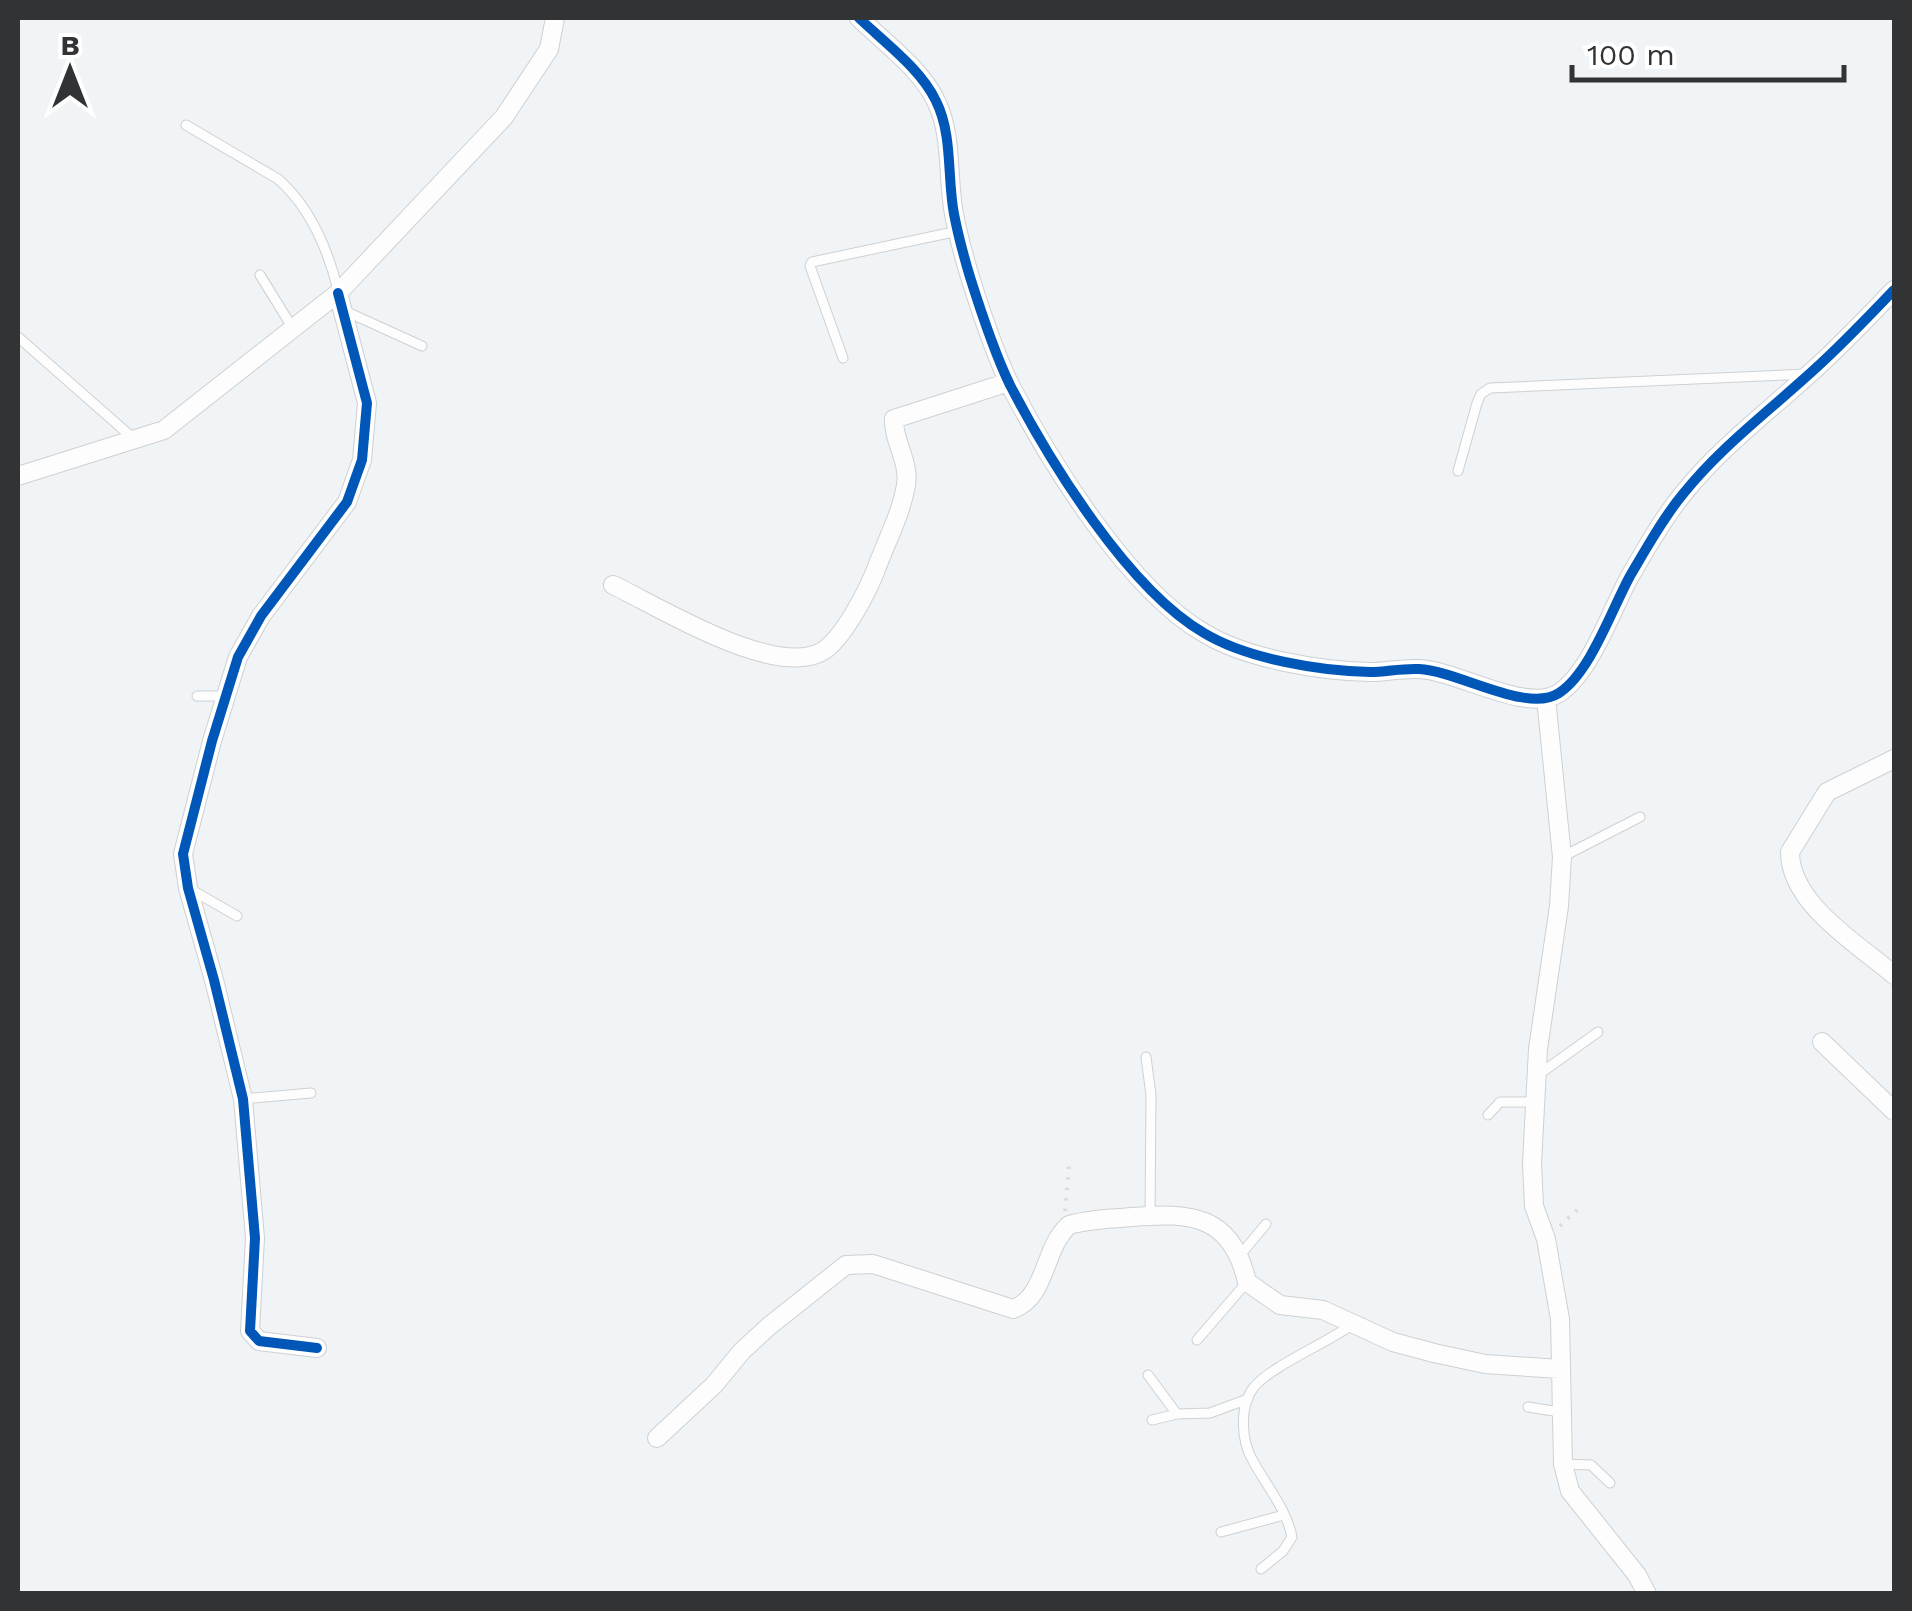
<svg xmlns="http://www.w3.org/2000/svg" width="1912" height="1611" viewBox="0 0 1912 1611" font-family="'Work Sans',sans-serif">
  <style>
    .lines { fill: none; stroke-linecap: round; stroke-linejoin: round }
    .lane-casing { stroke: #ced0d1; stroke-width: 11 }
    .street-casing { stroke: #ced0d1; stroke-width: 20 }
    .path { stroke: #dbdbdc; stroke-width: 4; stroke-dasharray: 2.5 8; stroke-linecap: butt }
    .lane { stroke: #fdfdfe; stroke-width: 9 }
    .street { stroke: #fdfdfe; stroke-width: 18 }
    .cycleway-casing { stroke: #fff; stroke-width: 16 }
    .cycleway { stroke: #0057b8; stroke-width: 10 }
  </style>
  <rect width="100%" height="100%" fill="#f1f4f6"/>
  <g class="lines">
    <!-- lane casing -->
    <g class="lane-casing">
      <path id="lane" d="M186,125L278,179C310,207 328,250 338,290
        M260,275L292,327
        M345,311L422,346
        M18,337L134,439
        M843,358L810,266L812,262L958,231
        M1458,471L1477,403L1481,394L1490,388L1807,374
        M197,696H225
        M1562,857L1640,817
        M190,889L237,916
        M1146,1057L1151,1095L1150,1216
        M1538,1075L1598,1032
        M243,1099L311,1093
        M1488,1115L1500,1102H1535
        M1241,1254L1266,1224
        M1197,1340L1247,1282
        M1148,1375L1177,1414
        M1528,1407L1560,1412
        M1152,1420L1177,1414L1210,1413L1248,1399
        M1563,1464L1591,1465L1610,1483
        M1221,1532L1284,1515
        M1261,1569L1283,1551L1292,1537C1287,1510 1266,1485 1253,1461C1241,1441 1239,1406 1254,1387C1273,1365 1327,1343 1353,1324"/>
    </g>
    <!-- street casing -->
    <g class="street-casing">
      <path id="street" d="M859,18C884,42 921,69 936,101C953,135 947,178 954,214C958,235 964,257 970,277C981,312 994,352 1010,385C1050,462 1128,589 1204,633C1247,659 1320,671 1370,672C1386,672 1402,668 1419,669C1459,671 1527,714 1559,693C1590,673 1611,611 1630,576C1646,549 1663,518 1683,494C1719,449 1765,414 1807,376C1838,349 1866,319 1894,290
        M18,476L164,430L338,293L504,117L549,49L555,18
        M613,585C658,606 780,683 826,649C845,634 866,594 875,572C885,544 901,515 906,485C910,462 893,441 894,419L1009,382
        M1546,698L1562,857L1559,906L1538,1049L1532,1164L1534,1206L1546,1239L1560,1319L1563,1464L1570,1491L1637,1575L1647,1594
        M1894,759L1827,792L1790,852C1790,904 1858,944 1894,975
        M1822,1042L1894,1111
        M317,1348L259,1341L250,1331L255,1238L243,1099L214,980L188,888L183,854L212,741L238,657L261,616L347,502L362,460L367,403L338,293
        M657,1438L714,1385L742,1351L768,1327L846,1265L873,1264L1013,1309C1047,1297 1043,1248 1069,1225C1089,1219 1111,1219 1132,1217C1191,1212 1232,1215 1247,1282L1280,1305L1323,1310L1393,1342L1434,1353L1485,1364L1559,1369"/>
    </g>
    <!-- path -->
    <path class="path" d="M1065,1211L1069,1165
      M1560,1226L1578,1209"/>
    <!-- lane -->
    <use href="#lane" class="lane"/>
    <!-- street -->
    <use href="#street" class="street"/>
    <!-- cycleway casing -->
    <g class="cycleway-casing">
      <path id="cycleway" d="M859,18C884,42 921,69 936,101C953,135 947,178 954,214C958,235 964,257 970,277C981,312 994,352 1010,385C1050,462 1128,589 1204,633C1247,659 1320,671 1370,672C1386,672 1402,668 1419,669C1459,671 1527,714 1559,693C1590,673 1611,611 1630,576C1646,549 1663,518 1683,494C1719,449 1765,414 1807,376C1838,349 1866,319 1894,290
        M317,1348L259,1341L250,1331L255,1238L243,1099L214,980L188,888L183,854L212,741L238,657L261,616L347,502L362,460L367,403L338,293"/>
    </g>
    <!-- cycleway -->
    <use href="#cycleway" class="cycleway"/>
  </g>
  <!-- border -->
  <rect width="1912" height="1611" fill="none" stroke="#313335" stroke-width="40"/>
  <!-- north arrow -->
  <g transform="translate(70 70)" stroke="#ffffff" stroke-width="8" paint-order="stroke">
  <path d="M0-8L18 38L0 25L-18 38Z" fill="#313335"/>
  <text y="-15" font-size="28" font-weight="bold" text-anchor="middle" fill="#313335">B</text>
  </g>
  <!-- scale -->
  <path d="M1572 65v15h272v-15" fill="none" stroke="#313335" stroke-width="5"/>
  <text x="1587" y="65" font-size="30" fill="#313335" stroke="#ffffff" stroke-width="8" paint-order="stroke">100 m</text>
</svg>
